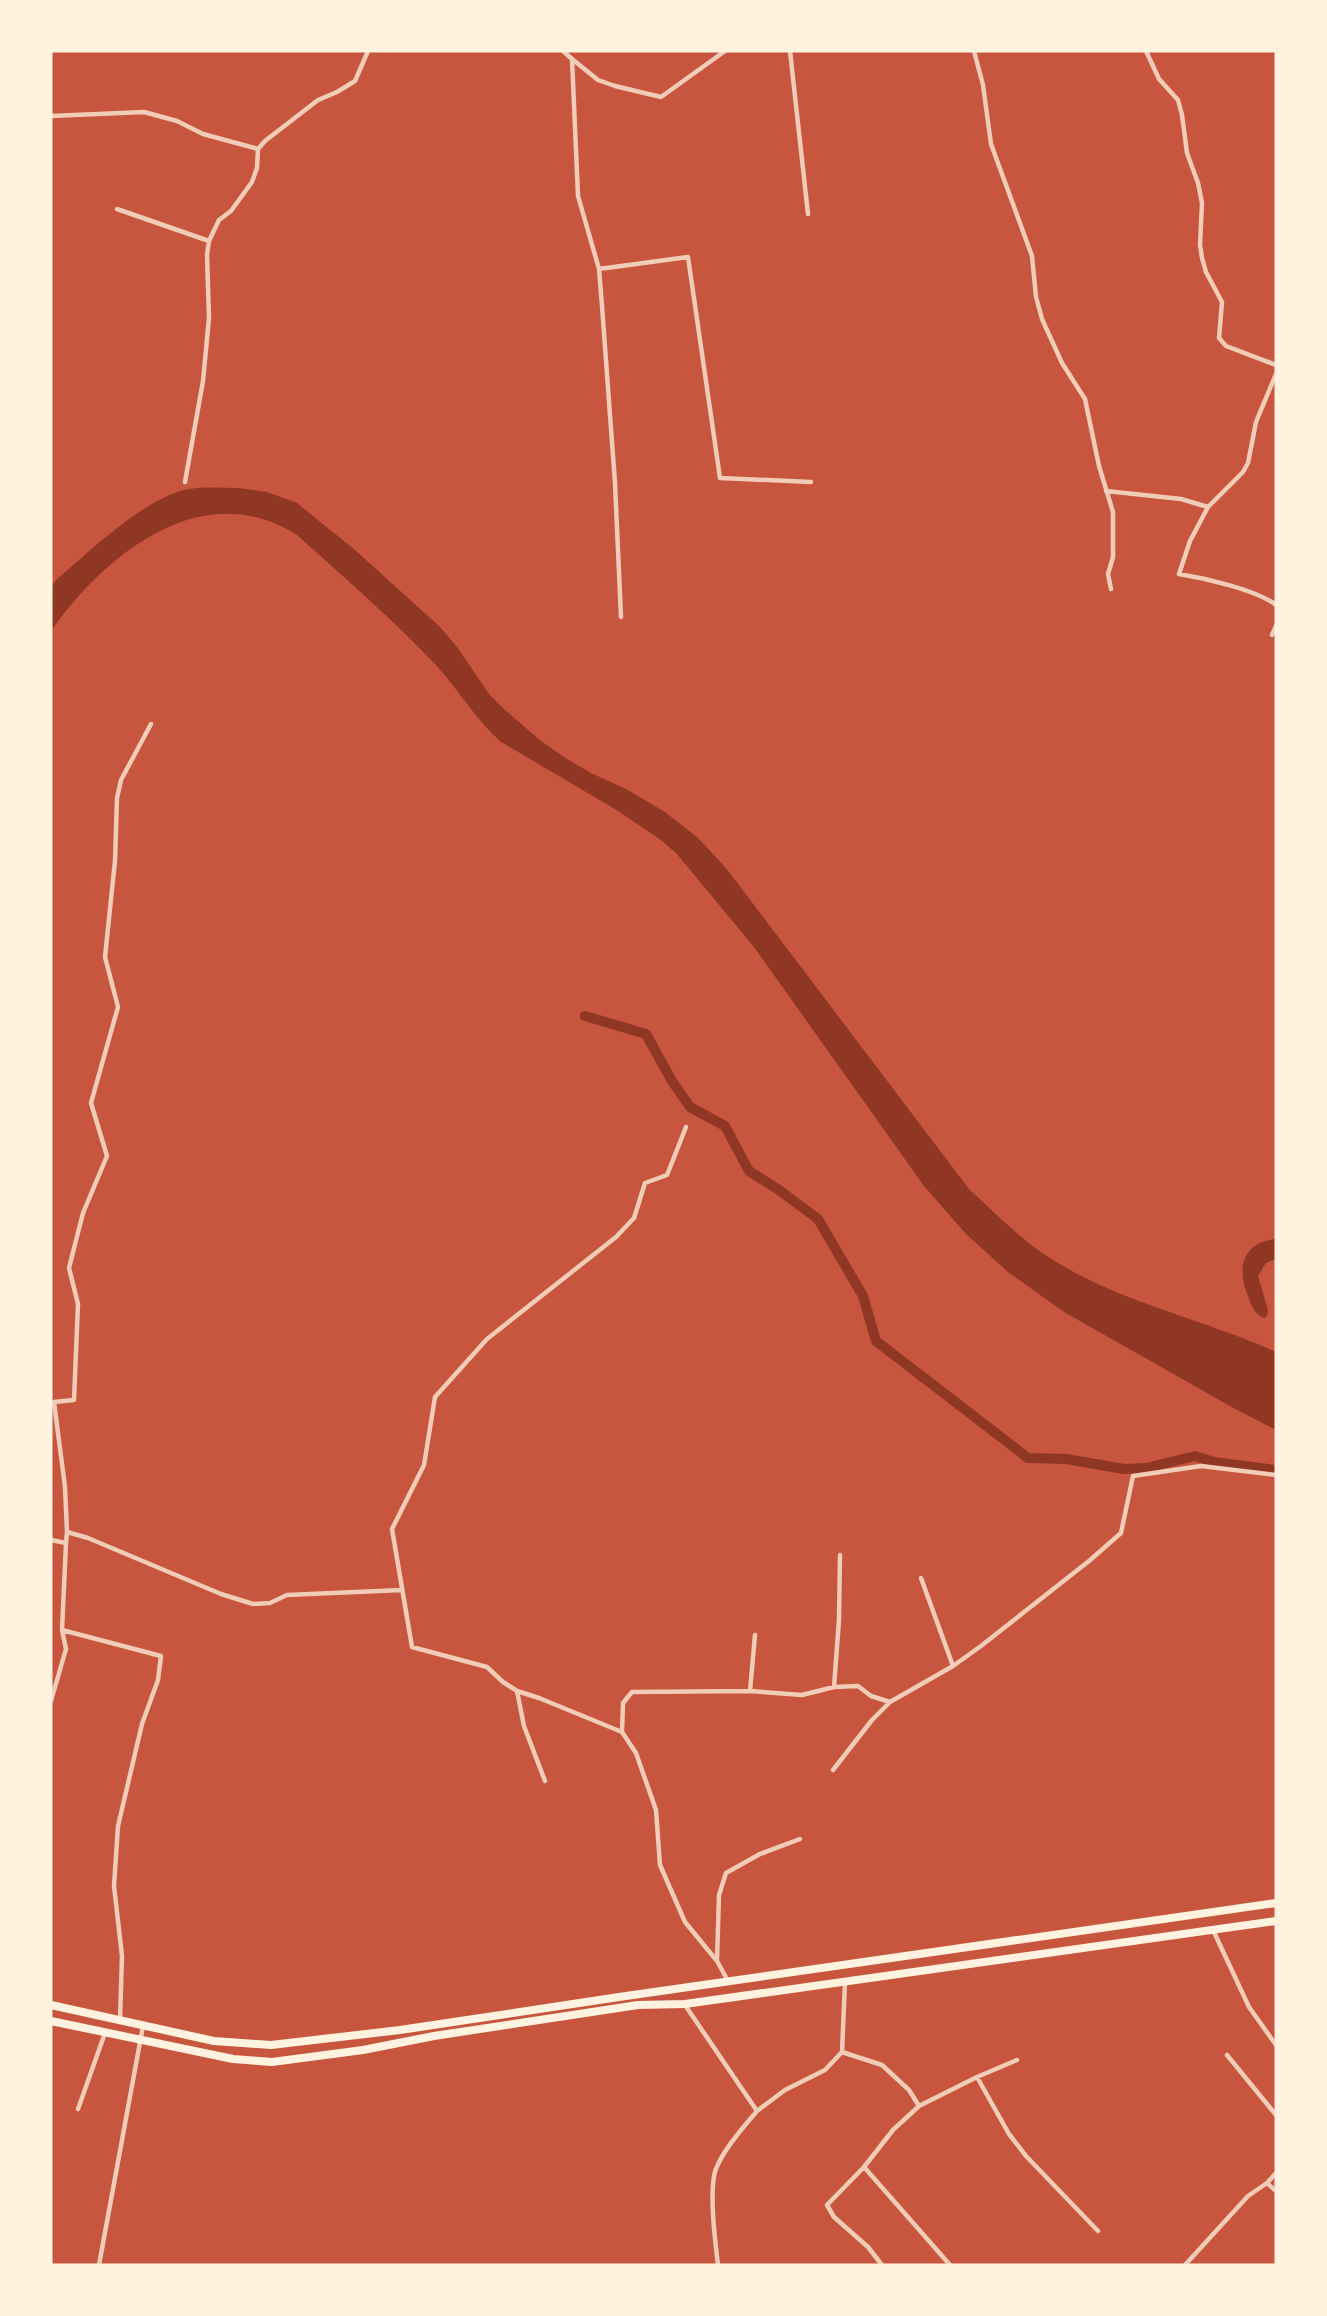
<svg xmlns="http://www.w3.org/2000/svg" width="1327" height="2316" viewBox="0 0 1327 2316" font-family="Manrope,sans-serif">
  <style>
    .water { fill: #8f3625 }
    .lines { fill: none; stroke-linecap: round; stroke-linejoin: round }
    .canal { stroke: #8f3625; stroke-width: 10 }
    .minor { stroke: #f1ccb7; stroke-width: 4.5 }
    .trunk { stroke: #fff3e0; stroke-width: 8 }
  </style>
  <rect width="100%" height="100%" fill="#c8553d"/>
  <!-- water -->
  <path class="water" d="M239,488L267,492L297,503L355,550L439,626L457,647L489,694L504,709L541,741L567,759L591,773L626,789L665,812L698,838L726,868L969,1189C995,1213 1020,1239 1050,1258C1120,1303 1201,1318 1276,1352V1430L1230,1406L1064,1312L1008,1272L966,1234L924,1186L754,947L677,854L661,840L615,809L501,742C475,719 458,689 435,664C391,618 344,577 297,535C202,475 106,554 51,631V587L55,581C90,551 140,502 184,490C201,486 222,488 239,488Z
    M1276,1239V1259L1266,1263L1258,1276L1268,1310L1267,1316L1264,1318C1254,1314 1251,1305 1248,1296C1236,1268 1243,1242 1276,1239Z"/>
  <g class="lines">
    <!-- canal -->
    <path class="canal" d="M585,1016L646,1034L672,1081L690,1107L725,1126L749,1171L779,1190L818,1219L863,1296L876,1341L1028,1458L1066,1459L1124,1469L1146,1468L1195,1456L1214,1462L1276,1470"/>
    <!-- minor -->
    <path class="minor" d="M563,51L572,59L578,196L599,269L602,306L615,483L621,617
      M790,51L808,214
      M974,51L983,85L991,144L1032,256L1036,297L1042,319L1062,363L1085,399L1099,466L1113,512V557L1108,574L1111,589
      M1146,51L1159,79L1178,100L1182,115L1187,153L1198,183L1202,203L1200,245L1202,258L1206,272L1222,302L1219,338L1226,346L1276,365
      M572,59L598,80L615,86L661,97L725,51
      M51,116L144,112L177,121L203,134L258,149
      M117,209L209,241
      M599,269L688,257L720,478L811,482
      M1276,374L1256,422L1248,463L1243,472L1208,507L1190,541L1179,574C1204,578 1257,590 1276,605
      M185,482L203,381L209,318L207,255L209,241L219,220L231,211L252,182L257,168L258,149L265,141L318,100L337,92L355,81L368,51
      M1106,491L1181,499L1208,507
      M1272,635L1276,626
      M686,1127L667,1175L645,1183L634,1218L616,1237L487,1339L435,1397L424,1465L392,1529L412,1647L487,1667L503,1682L517,1691L539,1698L622,1732L636,1753L656,1810L660,1865L685,1922L717,1961L728,1981
      M67,1532L65,1487L54,1402L74,1400L78,1304L69,1268L83,1213L107,1156L91,1103L118,1007L105,957L115,861L117,798L121,780L151,724
      M51,1540L66,1543L67,1532L88,1538L221,1594L253,1604L270,1603L287,1595L402,1590
      M66,1543L62,1630L161,1656L158,1680L142,1724L118,1826L114,1886L122,1956L120,2020
      M921,1578L953,1666
      M834,1687L839,1620L840,1555
      M517,1691L524,1726L545,1781
      M750,1691L755,1635
      M51,1701L66,1649L62,1630
      M622,1732L623,1703L632,1692L750,1691L802,1695L834,1687L858,1686L871,1696L890,1702
      M833,1770L872,1720L890,1702L953,1666L981,1646L1089,1561L1121,1533L1133,1476L1201,1466L1276,1475
      M1213,1930L1249,2007L1276,2045
      M717,1960L719,1895L726,1873L760,1854L800,1839
      M685,2005L757,2111C744,2126 717,2157 714,2176C710,2202 715,2239 718,2265
      M842,2052L882,2065L909,2090L919,2106
      M1227,2055L1276,2115
      M977,2077L1009,2134L1026,2156L1098,2231
      M78,2109L105,2033
      M757,2111L785,2090L825,2070L842,2052L845,1982
      M864,2167L950,2265
      M1267,2183L1276,2191
      M99,2265L143,2026
      M882,2265L868,2247L834,2217L827,2205L864,2167L893,2130L919,2106L977,2077L1017,2060
      M1185,2265L1248,2196L1267,2183L1276,2173"/>
    <!-- trunk -->
    <path class="trunk" d="M51,2005L214,2041L271,2045L400,2030L619,1997L1276,1903
      M51,2021L233,2059L272,2062L363,2050L434,2036L638,2005L685,2004L1276,1921"/>
  </g>
  <!-- border -->
  <rect width="1327" height="2316" fill="none" stroke="#fff3e0" stroke-width="105"/>
</svg>
